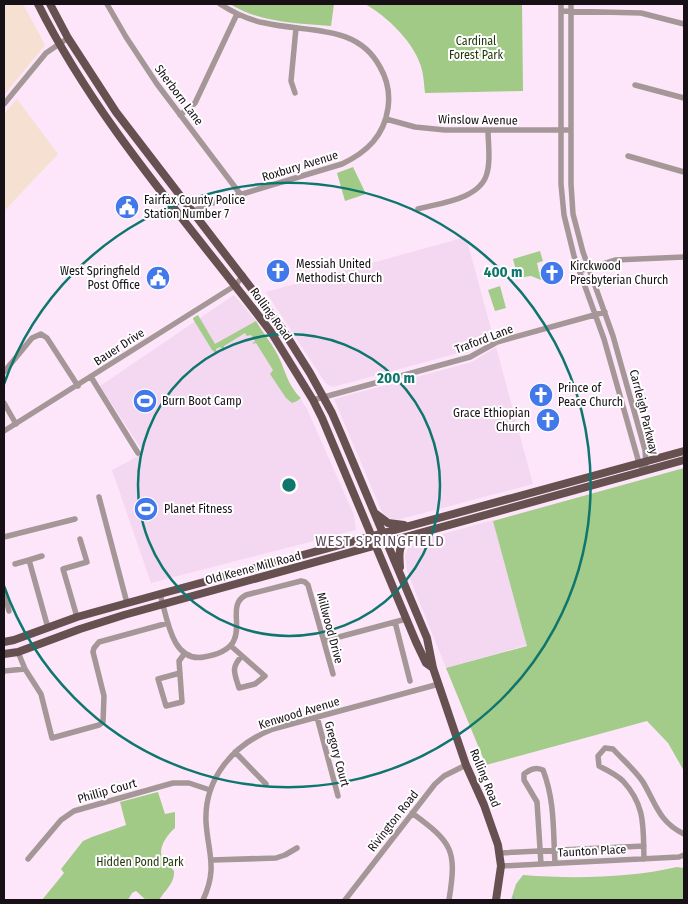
<svg xmlns="http://www.w3.org/2000/svg" width="688" height="904" viewBox="0 0 688 904" font-family="'Fira Sans Condensed',sans-serif">
  <style>
    .built { fill: #f4d7f1 }
    .education { fill: #f5e0d2 }
    .green { fill: #a3cb89 }
    .forest { fill: #a0ca86 }
    .lines { fill: none; stroke-linecap: round; stroke-linejoin: round }
    .stream { stroke: #7cb8f0; stroke-width: 1 }
    .minor { stroke: #a59797; stroke-width: 5.5 }
    .major { stroke: #675050; stroke-width: 8 }
    .ring { fill: none; stroke: #0f766e; stroke-width: 2.5 }
    .labels { text-anchor: middle; dominant-baseline: central; stroke-width: 4; stroke-linejoin: round; paint-order: stroke }
    .park-label { font-size: 12px; fill: #1d3706; stroke: #fff }
    .street-label { font-size: 12px; fill: #181017; stroke: #fff }
    .poi-label { font-size: 12px; fill: #181017; stroke: #fff; text-anchor: start }
    .quarter-label { font-size: 15px; letter-spacing: 1px; fill: #5d4b5b; stroke: #fff }
    .centre { fill: #0f766e; stroke: #fff; stroke-width: 2.5 }
    .ring-label { font-size: 15px; text-anchor: middle; font-weight: bold; fill: #0f766e; stroke: #fff; stroke-width: 4; stroke-linejoin: round; paint-order: stroke }
  </style>
  <rect width="100%" height="100%" fill="#fde6fa"/>
  <!-- built -->
  <path class="built" d="M466,237L493,336L466,351L333,387L326,384L266,292Z
    M234,295L256,321L276,351L286,377L307,409L354,515L356,530L151,583L112,470L144,453L100,386Z
    M496,347L533,484L397,520L388,518L382,512L334,399L472,362Z
    M493,520L527,645L446,668L407,571L405,555L408,548L417,541Z"/>
  <!-- education -->
  <path class="education" d="M4,4H23L45,45L4,95Z
    M17,99L58,154L4,211V114Z"/>
  <!-- green -->
  <path class="green" d="M540,251L543,261L537,263L539,272L544,271L545,275L541,280L531,276L518,278L513,259Z
    M500,286L506,308L495,311L488,290Z
    M198,315L215,344L256,321C262,332 270,341 276,352C285,367 287,386 301,398L297,401L292,403L286,398L270,374L273,370L256,343L252,344L255,341L251,335L247,336L245,333L224,346V351L220,347L216,349L217,354L212,350L193,319V318Z
    M684,468V771L668,743L647,721L486,765L446,668L527,646L493,521Z
    M677,867L684,868V900H511L516,884L523,875C573,879 629,878 677,867Z"/>
  <!-- forest -->
  <path class="forest" d="M230,4H334L331,26C296,23 261,23 230,4Z
    M365,4H522L523,91L425,93C424,86 424,78 422,70C416,44 387,16 365,4Z
    M353,167L366,194L345,201L337,173Z
    M158,792L165,814L175,812V828C167,835 158,847 162,858C164,862 171,867 174,871C175,883 165,890 159,900H146L136,891L132,893L128,900H42L64,873L61,869L83,841L92,837L126,825L120,802Z"/>
  <g class="lines">
    <!-- stream -->
    <path class="stream" d="M514,900V896"/>
    <!-- minor -->
    <path class="minor" d="M107,4L126,37L157,84L241,195
      M561,4V184L564,215L574,256L604,339L639,463L645,471
      M571,4V184L573,214L583,252L613,336L645,450L646,464
      M561,11L641,13L684,24
      M635,85L684,98
      M295,93L291,81L296,28
      M4,104L46,53L68,38
      M180,115L195,103L237,14
      M386,119L415,127L445,130H571
      M628,156L684,172
      M418,209C440,203 481,199 487,173C491,160 488,144 488,130
      M182,216L209,204L342,164C367,152 384,136 388,108C390,94 387,79 380,67C357,23 306,33 265,23C249,20 234,13 220,4
      M580,271L615,260L684,257
      M4,372L32,338L41,334L47,338L78,386
      M91,377L138,453
      M313,400L470,357L497,342L605,312
      M4,403L16,424
      M4,431L236,285L243,275
      M99,497L127,603
      M4,537L75,519
      M29,560L42,556
      M15,564L29,560L48,628
      M4,591L9,611
      M160,594C167,616 171,663 204,657C261,647 220,608 246,595L301,581L305,582L308,585L333,674
      M77,617L63,569L87,562L80,539
      M395,622L410,681
      M324,641L406,619
      M231,646L265,676L255,684L239,688C235,674 230,668 242,656
      M18,652L25,669L41,694L52,738L99,725L103,722L104,696L93,652L94,648L99,642L168,623
      M4,671L25,669
      M180,673L158,679L166,706L182,702L179,661L185,653
      M317,717L338,796
      M235,752L266,784
      M412,813C453,843 457,850 449,900
      M499,853L644,846
      M28,859L61,820L74,811L173,783H189L210,790
      M644,859C643,827 646,806 623,781C617,775 607,770 599,766L598,756L605,748L613,749C623,760 635,770 643,782C656,804 659,822 684,834
      M212,860L276,858L285,855L297,848
      M541,864L537,802L524,780V774C531,769 535,767 543,770C555,801 553,831 555,863
      M501,866L679,857L684,855
      M203,900C218,868 208,853 206,822C204,778 234,744 273,729L439,684
      M345,900L435,784L444,776L466,765"/>
    <!-- major -->
    <path class="major" d="M38,4C98,124 190,225 271,332L313,400L322,418L416,642L426,663L433,668
      M50,4L68,38L116,112L281,327L310,373L332,413L342,436L427,638L433,668L466,765L484,805L498,845L501,866L496,900
      M376,514L388,523L404,525
      M400,567C399,556 398,543 409,537
      M4,642L14,640L77,617L160,594L684,451
      M4,654L18,652L80,629L124,615L684,460"/>
  </g>
  <!-- distance rings -->
  <g class="ring">
    <circle cx="289" cy="485" r="151"/>
    <path d="M4 384A302 302 0 1 1 4 586"/>
  </g>
  <!-- icons -->
  <defs>
    <g id="civic-disc" transform="scale(1.25)"><circle r="9.5" fill="#4278e9" stroke="#fff"/><path d="M-.6-6.5H3V-4.5H.6V-3L4-1V1h2V6H-6V1h2V-1L-.6-3ZM-1.2 2.5V6h2.4V2.5Z" fill="#fff"/></g>
    <g id="church-disc" transform="scale(1.25)"><circle r="9.5" fill="#4278e9" stroke="#fff"/><path d="M-1.2-6h2.4v3.5h3.3v2.4h-3.3V6h-2.4V-.1h-3.3v-2.4h3.3Z" fill="#fff"/></g>
    <g id="stadium-disc" transform="scale(1.25)"><circle r="9.5" fill="#4278e9" stroke="#fff"/><path d="M0-5a6.5 5 0 1 0 0 10a6.5 5 0 1 0 0-10ZM-3.5-1.8h7v3.6h-7Z" fill="#fff"/></g>
  </defs>
  <g fill-rule="evenodd">
    <use href="#civic-disc" x="127" y="207"/>
    <use href="#church-disc" x="278" y="271"/>
    <use href="#church-disc" x="552" y="273"/>
    <use href="#civic-disc" x="158" y="278"/>
    <use href="#church-disc" x="541" y="395"/>
    <use href="#stadium-disc" x="145" y="401"/>
    <use href="#church-disc" x="548" y="420"/>
    <use href="#stadium-disc" x="146" y="509"/>
  </g>
  <g class="labels">
    <!-- park labels -->
    <g class="park-label">
      <text x="476" y="41">Cardinal<tspan x="476" dy="14">Forest Park</tspan></text>
      <text x="140" y="862">Hidden Pond Park</text>
    </g>
    <!-- street labels -->
    <g class="street-label">
      <text transform="translate(179 95) rotate(53)">Sherborn Lane</text>
      <text transform="translate(478 120) rotate(1)">Winslow Avenue</text>
      <text transform="translate(300 166) rotate(-17)">Roxbury Avenue</text>
      <text transform="translate(271 314) rotate(54)">Rolling Road</text>
      <text transform="translate(484 339) rotate(-21)">Traford Lane</text>
      <text transform="translate(119 347) rotate(-33)">Bauer Drive</text>
      <text transform="translate(644 412) rotate(76)">Carrleigh Parkway</text>
      <text transform="translate(253 568) rotate(-15)">Old Keene Mill Road</text>
      <text transform="translate(330 628) rotate(75)">Millwood Drive</text>
      <text transform="translate(299 713) rotate(-17)">Kenwood Avenue</text>
      <text transform="translate(337 754) rotate(75)">Gregory Court</text>
      <text transform="translate(485 778) rotate(68)">Rolling Road</text>
      <text transform="translate(107 791) rotate(-16)">Phillip Court</text>
      <text transform="translate(393 821) rotate(-52)">Rivington Road</text>
      <text transform="translate(592 851) rotate(-3)">Taunton Place</text>
    </g>
    <!-- poi labels -->
    <g class="poi-label">
      <text x="144" y="200">Fairfax County Police<tspan x="144" dy="14">Station Number 7</tspan></text>
      <text x="296" y="264">Messiah United<tspan x="296" dy="14">Methodist Church</tspan></text>
      <text x="570" y="266">Kirckwood<tspan x="570" dy="14">Presbyterian Church</tspan></text>
      <text x="140" y="271" text-anchor="end">West Springfield<tspan x="140" dy="14">Post Office</tspan></text>
      <text x="558" y="388">Prince of<tspan x="558" dy="14">Peace Church</tspan></text>
      <text x="162" y="401">Burn Boot Camp</text>
      <text x="530" y="413" text-anchor="end">Grace Ethiopian<tspan x="530" dy="14">Church</tspan></text>
      <text x="164" y="509">Planet Fitness</text>
    </g>
    <!-- quarter labels -->
    <g class="quarter-label">
      <text x="380" y="541">WEST SPRINGFIELD</text>
    </g>
  </g>
  <circle cx="289" cy="485" r="8" class="centre"/>
  <g class="ring-label">
    <text x="503" y="277">400 m</text>
    <text x="396" y="383">200 m</text>
  </g>
  <!-- border -->
  <rect width="688" height="904" fill="none" stroke="#181017" stroke-width="10"/>
</svg>
